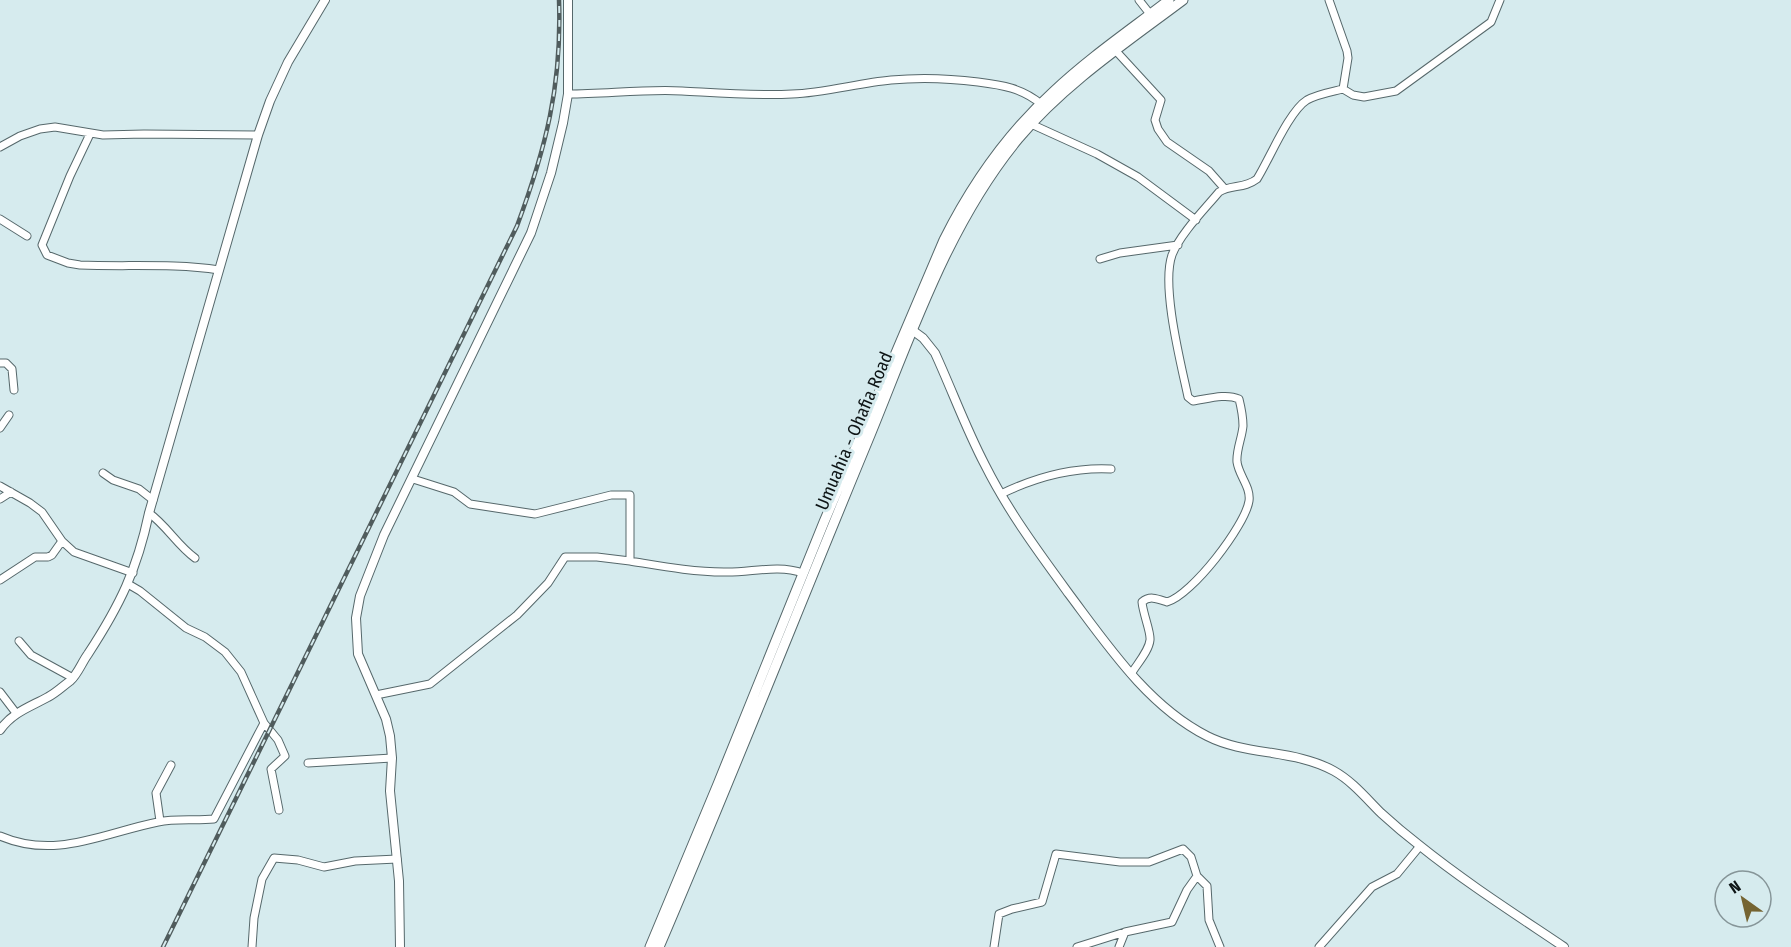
<svg xmlns="http://www.w3.org/2000/svg" width="1791" height="947" viewBox="0 0 1791 947" font-family="'Fira Sans Condensed',sans-serif">
  <style>
    .lines { fill: none; stroke-linecap: round; stroke-linejoin: round }
    .minor-casing { stroke: #56686b; stroke-width: 9 }
    .tertiary-casing { stroke: #56686b; stroke-width: 10 }
    .secondary-casing { stroke: #56686b; stroke-width: 11 }
    .minor { stroke: #fff; stroke-width: 7 }
    .tertiary { stroke: #fff; stroke-width: 8 }
    .secondary { stroke: #fff; stroke-width: 9 }
    .rail-casing { stroke: #505c5d; stroke-width: 4.5 }
    .rail { stroke: #d6ebee; stroke-width: 2; stroke-dasharray: 7; stroke-linecap: butt }
    .labels { text-anchor: middle; dominant-baseline: central; stroke-width: 6; stroke-linejoin: round; paint-order: stroke }
    .street-label { font-size: 18px; fill: #0e1516; stroke: #d6ebee }
  </style>
  <rect width="100%" height="100%" fill="#d6ebee"/>
  <g class="lines">
    <!-- minor casing -->
    <g class="minor-casing">
      <path id="minor" d="M1139,0L1150,14
        M1329,0L1347,51L1348,58L1343,89
        M1116,51L1161,100L1155,120L1158,129L1167,142L1209,171L1224,188
        M568,94C606,94 644,89 682,91C719,93 755,96 792,94C825,93 858,83 891,80C922,77 947,78 978,82C1002,85 1022,88 1041,104
        M1031,124L1097,154L1138,177L1196,220
        M90,134L70,176L42,245L47,255L68,263L80,265C126,267 173,263 219,270
        M0,147L20,136L40,129L55,127L103,135L144,134L258,135
        M0,219L27,236
        M1100,259L1120,253L1178,245
        M0,363H6L12,369L14,390
        M0,428L9,415
        M103,473L113,480L139,489L153,500
        M413,479L454,492L470,504L535,514L611,495H630V561C661,566 692,572 724,572C750,573 777,564 803,573
        M0,486L30,503L42,512L62,541L74,552L133,573
        M1001,494C1036,477 1072,467 1111,469
        M0,499L11,492
        M149,513C167,526 177,545 195,558
        M0,580L35,557H48L52,555L62,541
        M128,584L140,591L186,628L205,637L225,652L241,672L264,723L278,740L285,756L271,769L279,810
        M19,641L31,655L73,678
        M1131,674C1137,664 1149,651 1150,640C1151,632 1143,614 1142,602C1150,595 1158,599 1167,602C1192,595 1245,526 1249,501C1251,487 1239,476 1237,462C1236,450 1242,438 1243,426C1243,417 1241,407 1239,399C1226,393 1207,399 1193,401L1188,397C1181,364 1161,286 1172,255C1180,234 1204,210 1219,192C1231,184 1244,189 1257,179C1269,160 1289,111 1307,100C1318,94 1331,92 1343,89L1353,95L1364,97L1396,91L1491,22L1500,0
        M0,692L16,713
        M376,695L430,684L517,615L548,583L565,557H597L630,561
        M308,763L392,758
        M160,821L156,793L171,765
        M0,836C56,860 103,833 158,822C176,818 196,821 214,819L264,723
        M252,947L254,918L262,879L274,858L298,860L324,867L355,861L397,859
        M994,947L999,914L1012,909L1042,902L1056,854L1120,862H1149L1183,849L1191,857L1197,876L1207,886L1209,920L1220,947
        M1077,947L1125,932L1172,922L1187,890L1197,876
        M1119,947L1125,932
        M1319,947L1372,887L1397,874L1420,846"/>
    </g>
    <!-- tertiary casing -->
    <g class="tertiary-casing">
      <path id="tertiary" d="M908,327L923,338L935,353C952,390 966,429 985,465C1008,511 1039,553 1069,594C1108,646 1148,706 1207,736C1246,756 1295,749 1334,771C1352,781 1366,798 1381,813C1393,824 1406,835 1419,845C1465,882 1515,914 1564,947
        M0,730C13,712 30,707 48,697C56,693 63,686 70,681C78,674 82,662 88,654C120,605 137,570 149,513L258,135L270,101L288,62L325,0
        M400,947L399,881L390,791L392,758L390,736L386,719L358,654L356,618L360,596L384,535L531,233L551,173L563,123L568,94V0"/>
    </g>
    <!-- secondary casing -->
    <g class="secondary-casing">
      <path id="secondary" d="M650,947L718,784L824,522L944,240C971,186 1008,133 1053,92C1089,58 1130,30 1169,0
        M659,947C731,779 798,609 868,440C910,338 947,225 1018,139C1063,85 1127,42 1183,0"/>
    </g>
    <!-- minor -->
    <use href="#minor" class="minor"/>
    <!-- tertiary -->
    <use href="#tertiary" class="tertiary"/>
    <!-- secondary -->
    <use href="#secondary" class="secondary"/>
    <!-- rail casing -->
    <g class="rail-casing">
      <path id="rail" d="M163,947L517,226C546,148 562,85 559,0"/>
    </g>
    <!-- rail -->
    <use href="#rail" class="rail"/>
  </g>
  <g class="labels">
    <!-- street labels -->
    <g class="street-label">
      <text transform="translate(854 431) rotate(-67)">Umuahia - Ohafia Road</text>
    </g>
  </g>
  <!-- north arrow -->
  <g transform="translate(1743 899) rotate(326)"><circle r="28" fill="#d6ebee" stroke="#869598" stroke-width="1.5"/>
  <path d="M0-4.5L10 22L0 15L-10 22Z" fill="#756432"/>
  <text y="-9" font-size="16" font-weight="bold" text-anchor="middle" fill="#0e1516">N</text>
  </g>
</svg>
